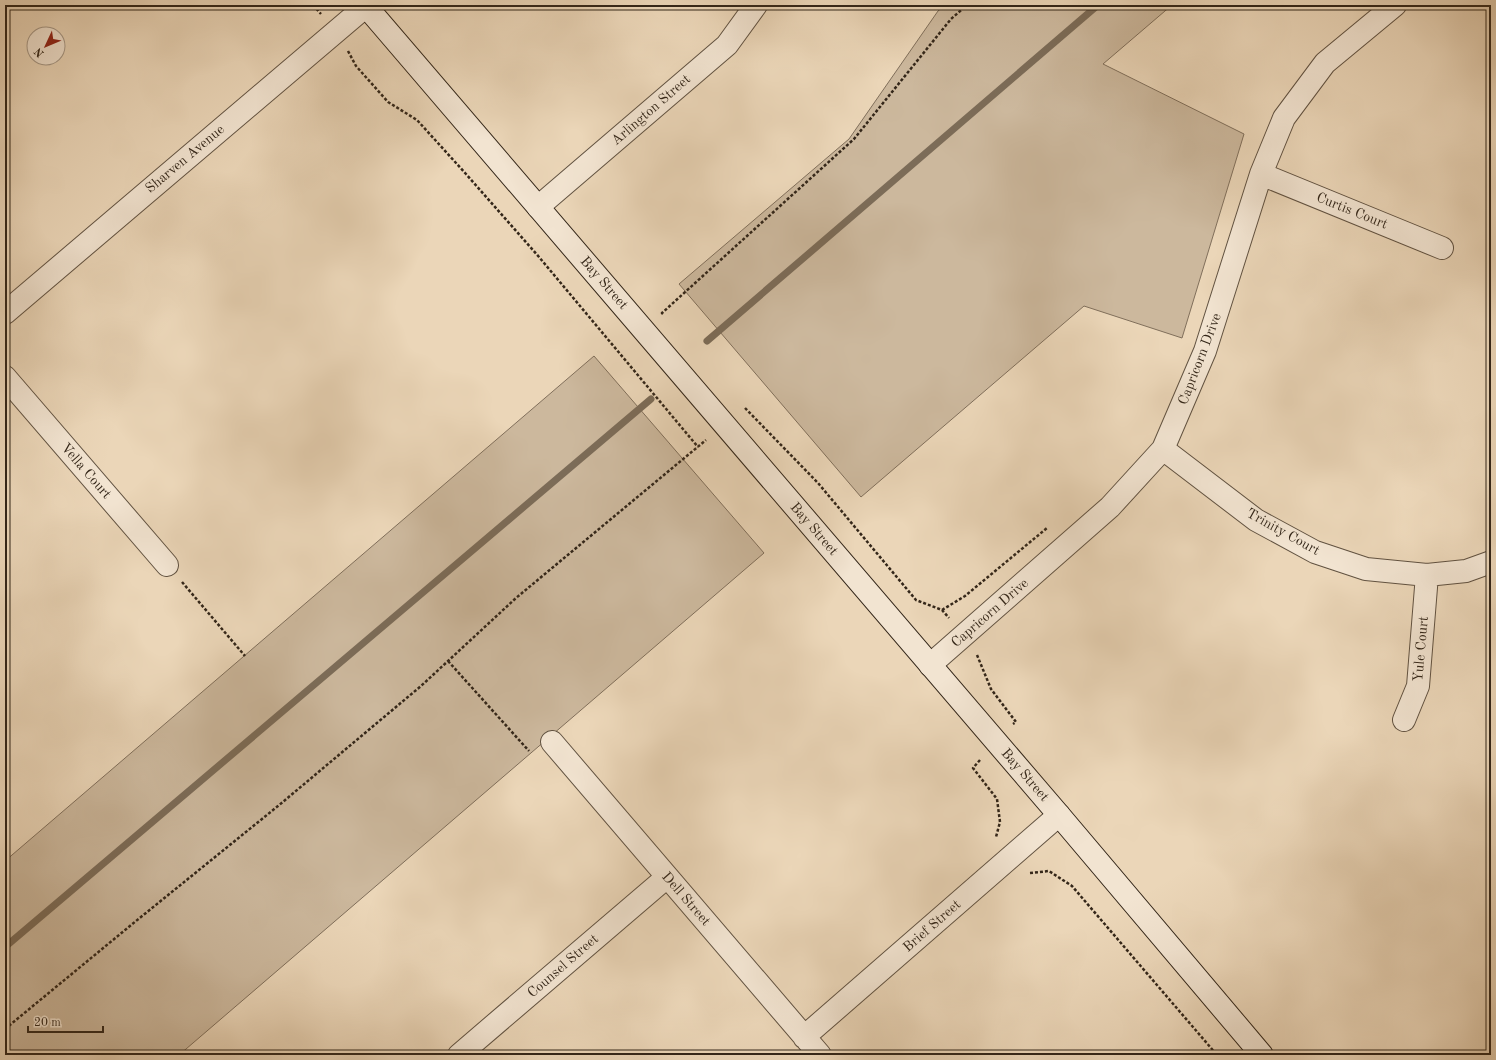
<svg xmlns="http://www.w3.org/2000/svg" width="1496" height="1060" viewBox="0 0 1496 1060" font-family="'Old Standard TT',serif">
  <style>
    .green { fill: #ccb89d; stroke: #806f5b }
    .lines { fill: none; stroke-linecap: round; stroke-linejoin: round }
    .stream { stroke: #7c6c58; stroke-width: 7 }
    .street-casing { stroke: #615241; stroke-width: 24 }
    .secondary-casing { stroke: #332619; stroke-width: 24 }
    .path { stroke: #332619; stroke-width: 2.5; stroke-dasharray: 3 2; stroke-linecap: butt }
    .street { stroke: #f2e4d1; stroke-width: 22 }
    .secondary { stroke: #f2e4d1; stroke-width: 22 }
    .labels { text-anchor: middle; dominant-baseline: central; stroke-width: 4; stroke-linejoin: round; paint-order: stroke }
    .street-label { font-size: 14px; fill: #332619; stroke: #f2e4d1 }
  </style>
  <rect width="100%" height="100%" fill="#ebd6b8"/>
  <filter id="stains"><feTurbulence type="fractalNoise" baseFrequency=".005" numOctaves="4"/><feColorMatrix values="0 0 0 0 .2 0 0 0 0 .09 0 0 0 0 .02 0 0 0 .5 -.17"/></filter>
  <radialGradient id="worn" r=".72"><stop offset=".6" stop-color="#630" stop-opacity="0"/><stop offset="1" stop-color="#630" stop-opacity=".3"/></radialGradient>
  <!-- green -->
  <path class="green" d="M945,5H1172L1103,64L1244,134L1182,338L1084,306L861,497L679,284L849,139L938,11Z
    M594,356L764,553L179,1055H5V861Z"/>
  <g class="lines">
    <!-- stream -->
    <path class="stream" d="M707,341L1098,5
      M5,947L651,399"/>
    <!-- street casing -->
    <g class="street-casing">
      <path id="street" d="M1261,174L1442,248
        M538,207L727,45L756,5
        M5,313L366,6
        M5,377L167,565
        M1163,449L1256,520L1315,552L1366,569L1427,575L1466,571L1491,562
        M930,665L1110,507L1163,449L1205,351L1261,174L1284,118L1325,63L1395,5
        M1404,720L1418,686L1427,575
        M552,742L820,1055
        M804,1037L1059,815
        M459,1055L667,877"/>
    </g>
    <!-- secondary casing -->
    <g class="secondary-casing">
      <path id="secondary" d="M365,5L1059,815L1262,1055"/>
    </g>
    <!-- path -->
    <path class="path" d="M313,5L321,14
      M348,51L356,66L388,102L417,120L466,174L539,257L698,447
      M663,314L662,313L854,139L951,19L967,5
      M745,408L818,483L916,600L942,610L949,618
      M182,582L245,656
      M942,610L965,596L1047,528
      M977,655L991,689L1016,722L1013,724
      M448,661L529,751
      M980,760L973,768L997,799L1000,822L996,837
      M1030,873L1049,871L1072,886L1217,1055
      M5,1029L136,921L278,806L421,686L516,598L706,440"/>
    <!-- street -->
    <use href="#street" class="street"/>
    <!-- secondary -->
    <use href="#secondary" class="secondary"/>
  </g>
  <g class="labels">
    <!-- street labels -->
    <g class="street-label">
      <text transform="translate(651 110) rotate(-41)">Arlington Street</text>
      <text transform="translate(185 159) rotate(-40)">Sharven Avenue</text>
      <text transform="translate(1352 211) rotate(22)">Curtis Court</text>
      <text transform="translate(604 283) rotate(49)">Bay Street</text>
      <text transform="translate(1200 359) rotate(-69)">Capricorn Drive</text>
      <text transform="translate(86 471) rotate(49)">Vella Court</text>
      <text transform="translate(814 529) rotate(49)">Bay Street</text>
      <text transform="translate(1283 532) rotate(29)">Trinity Court</text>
      <text transform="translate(990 613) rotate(-41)">Capricorn Drive</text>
      <text transform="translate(1421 649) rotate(-85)">Yule Court</text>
      <text transform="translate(1025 775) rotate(49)">Bay Street</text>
      <text transform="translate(686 899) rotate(49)">Dell Street</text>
      <text transform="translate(932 926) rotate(-41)">Brief Street</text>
      <text transform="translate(563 966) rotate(-41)">Counsel Street</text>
    </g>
  </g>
  <!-- margin -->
  <rect width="1496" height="1060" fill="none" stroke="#ebd6b8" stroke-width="20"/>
  <rect x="6" y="6" width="1484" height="1048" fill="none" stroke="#332619" stroke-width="2"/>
  <rect x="10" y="10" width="1476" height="1040" fill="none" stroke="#332619"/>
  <!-- north arrow -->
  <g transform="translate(46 46) rotate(226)"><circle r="19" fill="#f2e4d1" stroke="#a69887"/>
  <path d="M0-3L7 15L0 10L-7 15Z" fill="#8f2418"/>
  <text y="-6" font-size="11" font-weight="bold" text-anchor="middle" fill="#332619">N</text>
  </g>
  <!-- scale -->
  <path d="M28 1026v6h75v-6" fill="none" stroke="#332619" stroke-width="2"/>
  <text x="34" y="1026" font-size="12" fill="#332619" stroke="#f2e4d1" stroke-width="3" paint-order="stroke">20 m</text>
  <rect width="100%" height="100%" filter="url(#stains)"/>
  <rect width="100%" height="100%" fill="url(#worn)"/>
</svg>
